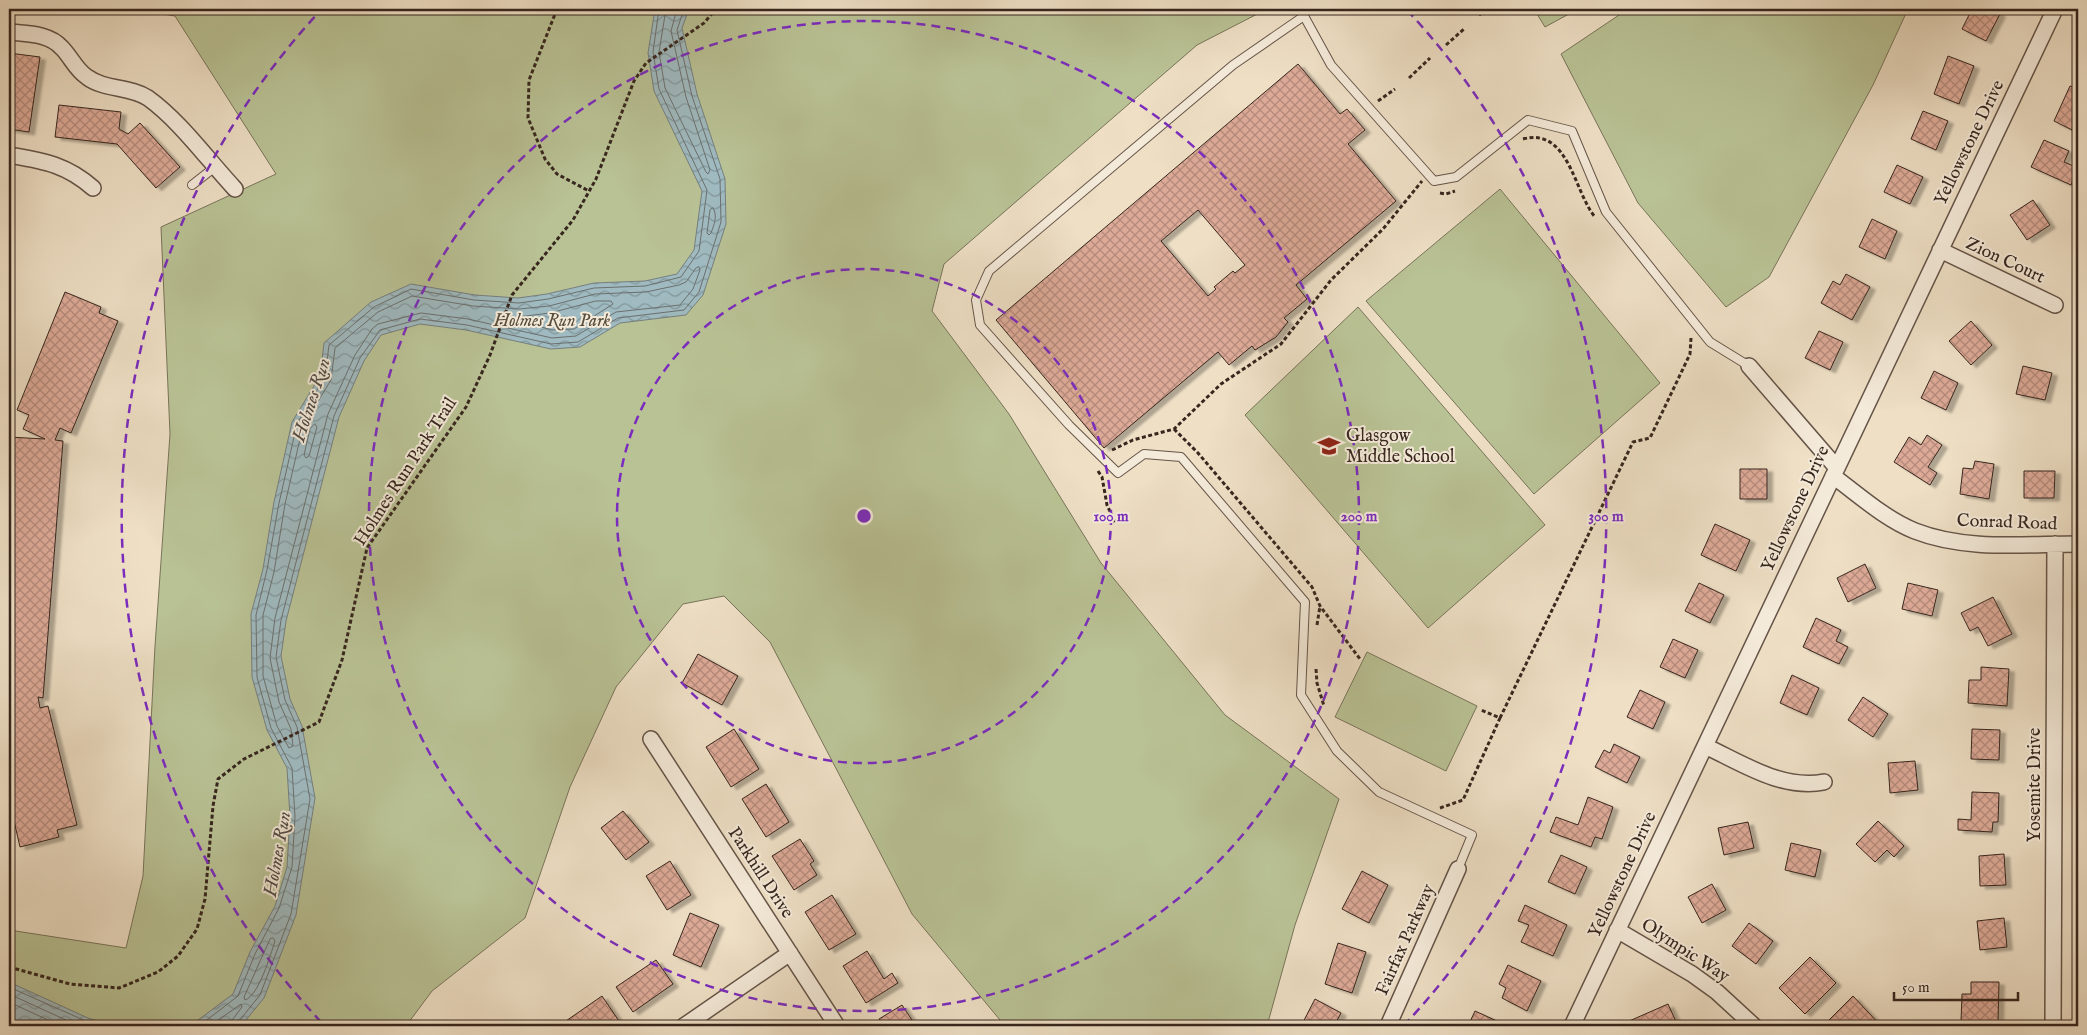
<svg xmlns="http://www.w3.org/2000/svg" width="2087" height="1035" viewBox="0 0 2087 1035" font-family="'IM FELL English',serif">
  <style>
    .green { fill: #b9c295; stroke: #78745a }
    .water { fill: url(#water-waves); stroke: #757f7f }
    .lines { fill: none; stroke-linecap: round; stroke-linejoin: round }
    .shore { stroke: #6b706f; stroke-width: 1 }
    .building { fill: url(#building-cross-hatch); stroke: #37261e; fill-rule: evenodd; filter: url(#shadow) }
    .service-casing { stroke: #655448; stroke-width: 10 }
    .minor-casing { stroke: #655448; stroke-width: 18 }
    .path { stroke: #37261e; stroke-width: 3; stroke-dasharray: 4 2.5; stroke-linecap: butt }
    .service { stroke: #f4ead9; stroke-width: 8 }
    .minor { stroke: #f4ead9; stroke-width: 15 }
    .ring { fill: none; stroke: #7b2cbf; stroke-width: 2.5; stroke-dasharray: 9 6 }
    .labels { text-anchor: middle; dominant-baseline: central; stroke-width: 4; stroke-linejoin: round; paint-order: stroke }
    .street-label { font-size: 18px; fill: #37261e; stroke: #f4ead9 }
    .park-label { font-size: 18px; font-style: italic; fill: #584d3c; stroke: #f4ead9 }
    .poi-label { font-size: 18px; fill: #37261e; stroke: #f4ead9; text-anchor: start }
    .water-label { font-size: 19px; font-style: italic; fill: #514b46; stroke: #f4ead9 }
    .centre { fill: #7b2cbf; stroke: #f4ead9; stroke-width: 2.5 }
    .ring-label { font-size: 15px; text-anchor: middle; font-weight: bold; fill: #7b2cbf; stroke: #f4ead9; stroke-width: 4; stroke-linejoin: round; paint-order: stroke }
  </style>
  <defs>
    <pattern id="water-waves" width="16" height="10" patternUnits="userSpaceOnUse" patternTransform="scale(1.25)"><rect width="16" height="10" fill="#9fbac0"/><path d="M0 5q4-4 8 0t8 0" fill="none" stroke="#82979b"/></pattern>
    <pattern id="building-cross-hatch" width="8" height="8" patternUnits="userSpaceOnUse" patternTransform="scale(1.25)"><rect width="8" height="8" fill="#ddaa97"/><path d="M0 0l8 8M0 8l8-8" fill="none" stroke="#b48a7b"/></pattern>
    <filter id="shadow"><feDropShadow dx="5.5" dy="3" stdDeviation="1" flood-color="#0004"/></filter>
  </defs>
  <rect width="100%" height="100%" fill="#eedfc5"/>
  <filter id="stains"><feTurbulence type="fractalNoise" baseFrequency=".004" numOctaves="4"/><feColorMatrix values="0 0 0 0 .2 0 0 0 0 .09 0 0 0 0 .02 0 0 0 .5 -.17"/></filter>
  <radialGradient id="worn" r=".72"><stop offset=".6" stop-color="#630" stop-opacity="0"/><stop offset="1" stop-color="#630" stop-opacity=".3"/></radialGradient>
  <!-- green -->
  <path class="green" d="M134,9H1267L1197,45L944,264L932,311L1009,414L1101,563L1225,715L1339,799L1295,925L1267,1026H1005L912,914L770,642L724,596L683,604L616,687L570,787L525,918L432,991L406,1026H9V930L126,948L143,876L155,646L170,434L161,227L276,174L175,16Z
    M1534,9H1578L1545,27Z
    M1628,9H1908L1873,85L1769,277L1726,307L1638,203L1561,54Z
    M1500,189L1660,383L1534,494L1366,301Z
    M1358,307L1545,525L1428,628L1245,415Z
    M1367,652L1477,706L1446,771L1335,717Z"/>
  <!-- water -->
  <path class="water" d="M655,9H689L682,28L697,94L725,179L726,224L703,295L686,315L620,323L580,347L551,349L466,330L420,324L381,335L364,361L339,417L286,621L281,656L290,699L302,726L315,798L296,915L264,998L241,1026H190L233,994L250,952L275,906L287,867L290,817L287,768L267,730L252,677L251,614L263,569L274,502L292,422L320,376L324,343L371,302L411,284L475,295L518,298L547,294L594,283L645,281L677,274L694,250L702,191L654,91L648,53Z
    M9,982L88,1018L114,1026H9Z"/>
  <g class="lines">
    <!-- shore -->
    <path class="shore" d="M666,9L659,52L665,88L706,172L708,174L710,170L686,97L671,31L677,9
      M713,208C718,216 714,225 711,233L709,235L707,233L710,210Z
      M699,267L700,270L693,289L680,305L616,312L576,336L552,338L468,319L421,313L378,324L372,329L355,355L328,414L275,618L270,658L279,702L291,729L293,746L289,748L277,726L263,676V615L274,572L285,504L303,426L331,380L335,348L378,312L412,296L473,306L519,309L549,306L595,294L646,292L679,285L686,282L696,268Z
      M596,301H611L613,304L574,329L552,330L517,320L518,317L550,313Z
      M315,424L317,427L309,456L306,458L304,455L310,429Z
      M273,938L275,941C270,956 259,995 245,1000L244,997L270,939Z
      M9,987L97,1026
      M9,994L79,1026
      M9,1002L61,1026
      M199,1026L238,996L255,954L279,908L292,867L295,817L292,768L271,728L257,677L256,615L267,570L279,503L297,424L325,377L329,345L374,307L411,289L474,300L519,303L548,299L594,288L645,286L681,277L699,251L707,190L659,89L653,52L659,9
      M210,1026L241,1004L242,1007L233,1019L231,1026
      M238,1026L239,1021L260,995L291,914L310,799L297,727L285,700L276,657L281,620L334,416L360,358L380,330L420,319L467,325L551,344L578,342L618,318L684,310L699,292L721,222L720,179L692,96L677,30L684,9"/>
  </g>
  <!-- building -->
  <path class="building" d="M1972,9H1991L2000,14L1986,41L1962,29Z
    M9,53L40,57L29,132L9,129Z
    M1948,56L1974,66L1959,104L1934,94Z
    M1298,64L1340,114L1347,109L1365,130L1348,144L1396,201L1296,285L1307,299L1284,318L1288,322L1276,337L1255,350L1252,346L1229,365L1218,352L1104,448L996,320ZM1198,210L1245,265L1235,273L1233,271L1214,287L1216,289L1208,296L1161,241Z
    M2070,86L2078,89V133L2054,121Z
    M59,105L121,112L119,129L128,134L140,123L180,167L156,188L117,144L55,137Z
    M1923,111L1948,121L1936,150L1911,139Z
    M2044,140L2069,151L2064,162L2078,168L2071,185L2031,167Z
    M1897,165L1923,177L1910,204L1884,192Z
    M2033,200L2050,225L2027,240L2010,215Z
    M1872,219L1897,231L1885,259L1859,247Z
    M1846,274L1870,287L1852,320L1821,303L1833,281L1840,285Z
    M65,292L101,307L99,313L118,321L71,433L60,428L55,440L63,441L43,698L38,697L40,708L48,706L77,825L57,830L59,837L20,847L9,799V437L45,439L23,429L29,415L17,410Z
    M1971,321L1992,345L1971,365L1949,341Z
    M1819,331L1843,342L1830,370L1805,358Z
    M2023,366L2052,373L2045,400L2016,394Z
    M1934,371L1958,383L1946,410L1921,398Z
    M1927,435L1942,445L1928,467L1937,473L1930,485L1894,462L1909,437L1921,445Z
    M1975,461L1994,464L1989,499L1960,494L1963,468L1973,469Z
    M1740,469H1767V499H1740Z
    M2024,471H2055L2054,498H2024Z
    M1715,524L1750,540L1736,571L1701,555Z
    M1865,564L1876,588L1848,602L1837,578Z
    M1699,583L1724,595L1710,623L1685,611Z
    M1908,583L1938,590L1932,616L1902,609Z
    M1993,597L2012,634L1988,646L1978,627L1970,631L1961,613Z
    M1816,618L1841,630L1836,641L1848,647L1839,664L1803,647Z
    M1673,639L1698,650L1685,678L1660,667Z
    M698,654L738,676L722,705L682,683Z
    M1981,667L2009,669L2007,706L1968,703L1969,680H1981Z
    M1792,675L1819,688L1807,715L1780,703Z
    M1640,690L1665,702L1653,729L1627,717Z
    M1863,697L1888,714L1873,737L1848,720Z
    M734,729L759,769L731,787L706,747Z
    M1972,729L2000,730L1999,760L1971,759Z
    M1614,744L1640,757L1627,783L1595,767L1604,750L1610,753Z
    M1915,761L1918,790L1890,793L1888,763Z
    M766,784L789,822L766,837L742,799Z
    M1972,792L1999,793L1998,822H1993L1992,832L1958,830V819L1971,820Z
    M1588,797L1613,807L1602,839L1595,837L1591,847L1550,832L1556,817L1578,825Z
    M623,811L649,842L626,860L601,828Z
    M1878,821L1904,846L1894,857L1887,850L1875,862L1856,844Z
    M1748,822L1754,848L1724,855L1718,828Z
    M800,839L814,861L810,864L817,875L794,890L772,856Z
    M1791,843L1821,850L1815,877L1785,870Z
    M2004,854L2006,885L1980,886L1979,856Z
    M1561,855L1587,867L1575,894L1548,882Z
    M670,861L691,895L667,910L646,876Z
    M1362,871L1388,885L1369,923L1342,909Z
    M1712,884L1726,910L1702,923L1688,897Z
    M832,895L856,934L829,950L805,912Z
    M1525,905L1567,925L1553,956L1521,942L1529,925L1518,921Z
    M690,913L719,925L701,967L673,955Z
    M2004,918L2007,947L1980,950L1977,921Z
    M1749,923L1773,941L1756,964L1732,946Z
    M1338,943L1366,952L1352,993L1325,984Z
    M867,951L884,979L892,973L898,983L866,1003L843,966Z
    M1810,957L1836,983L1805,1014L1779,988Z
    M656,960L673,984L633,1012L616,987Z
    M1508,965L1541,981L1527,1011L1502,998L1506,988L1499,984Z
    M1971,982H1999L1998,1022H1961L1962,994H1971Z
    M602,996L619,1021L611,1026H565L563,1023Z
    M1853,996L1881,1026H1835L1829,1020Z
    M1315,999L1341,1013L1334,1026H1301Z
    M1668,1004L1678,1026H1629L1627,1022Z
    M902,1005L916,1026H883L879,1019Z
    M1475,1011L1508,1026H1468Z"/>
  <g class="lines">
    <!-- service casing -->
    <g class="service-casing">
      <path id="service" d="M192,185L215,167
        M1458,869L1472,835L1379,792L1337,751L1301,695L1305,602L1181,457L1144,454L1118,473L1069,425L980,325L976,300L989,271L1233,65L1304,16L1331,65L1434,181L1456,177L1528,120L1572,131L1606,212L1710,342L1749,366"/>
    </g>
    <!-- minor casing -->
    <g class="minor-casing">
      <path id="minor" d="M9,32C27,34 49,33 62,48C71,57 76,70 87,77C104,90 130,86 148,98C180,121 208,160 235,189
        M9,155C43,161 66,164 93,188
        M1940,250L2055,305
        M1749,366L1837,468
        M1833,476C1859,495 1885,519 1915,531C1966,551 2025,544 2078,544
        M651,739L837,1026
        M1705,746C1742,763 1781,790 1824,782
        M1617,930L1692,974L1717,992L1754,1026
        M684,1026L790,953
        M1388,1026L1458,869
        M1572,1026L2055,9
        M2053,1026L2055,544"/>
    </g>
    <!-- path -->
    <path class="path" d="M557,9L529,80L528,118L545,159L557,174L589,191
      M1479,15L1487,9
      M1446,45L1464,29
      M1409,78L1430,58
      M1378,101L1395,89
      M1523,139C1569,127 1574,192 1595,217
      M1440,193L1446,194L1455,191
      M1174,429L1198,453L1312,587L1320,606L1360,659
      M1112,450L1133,440L1174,429L1221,384L1281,344L1331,280L1383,229L1422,181
      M1098,471L1102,477L1107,505L1115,522
      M1317,625L1320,606
      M1316,669L1317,683L1324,706
      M1500,718L1633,442L1650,438L1690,354L1691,338
      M1440,808L1463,800L1500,718L1481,710
      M9,967L70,984L119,988L158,972L178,956L197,929L205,899L213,806L218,779L244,759L319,722L342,660L367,548L466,407L490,355L512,295L573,220L596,179L634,81L646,63L704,23L716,9"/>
    <!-- service -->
    <use href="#service" class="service"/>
    <!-- minor -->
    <use href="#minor" class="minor"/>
  </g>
  <!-- distance rings -->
  <g class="ring">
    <circle cx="864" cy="516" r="247"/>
    <circle cx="864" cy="516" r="495"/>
    <path d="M321 1022A742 742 0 0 1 321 10M1407 10A742 742 0 0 1 1407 1022"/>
  </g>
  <!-- icons -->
  <defs>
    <g id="school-bare" transform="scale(1.725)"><path d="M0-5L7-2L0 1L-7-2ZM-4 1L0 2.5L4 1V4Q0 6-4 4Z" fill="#8f2418" stroke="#f4ead9" stroke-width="2.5" paint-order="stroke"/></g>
  </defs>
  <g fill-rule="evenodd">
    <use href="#school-bare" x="1329" y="446"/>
  </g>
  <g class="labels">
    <!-- street labels -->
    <g class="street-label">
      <text transform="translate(1970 143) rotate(-64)">Yellowstone Drive</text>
      <text transform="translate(2005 261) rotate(25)">Zion Court</text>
      <text transform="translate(406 472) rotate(-57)">Holmes Run Park Trail</text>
      <text transform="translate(1796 509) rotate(-65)">Yellowstone Drive</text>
      <text transform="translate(2007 523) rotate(2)">Conrad Road</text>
      <text transform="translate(2035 785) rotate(-90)">Yosemite Drive</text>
      <text transform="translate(760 873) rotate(57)">Parkhill Drive</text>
      <text transform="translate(1623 875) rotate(-65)">Yellowstone Drive</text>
      <text transform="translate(1406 940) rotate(-66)">Fairfax Parkway</text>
      <text transform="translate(1685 951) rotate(33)">Olympic Way</text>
    </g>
    <!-- park labels -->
    <g class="park-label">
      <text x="552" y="321">Holmes Run Park</text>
    </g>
    <!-- poi labels -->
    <g class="poi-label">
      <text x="1346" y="436">Glasgow<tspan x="1346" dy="21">Middle School</tspan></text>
    </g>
    <!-- water labels -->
    <g class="water-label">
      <text transform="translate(312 400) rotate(-72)">Holmes Run</text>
      <text transform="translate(278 854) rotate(-80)">Holmes Run</text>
    </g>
  </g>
  <circle cx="864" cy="516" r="8" class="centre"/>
  <g class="ring-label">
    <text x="1111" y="521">100 m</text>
    <text x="1359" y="521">200 m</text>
    <text x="1606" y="521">300 m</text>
  </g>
  <!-- margin -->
  <rect width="2087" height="1035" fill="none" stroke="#eedfc5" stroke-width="30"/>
  <rect x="10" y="10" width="2067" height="1015" fill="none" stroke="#37261e" stroke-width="2.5"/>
  <rect x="15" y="15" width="2057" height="1005" fill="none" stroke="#37261e"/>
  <!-- scale -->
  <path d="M1894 992v8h124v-8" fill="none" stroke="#37261e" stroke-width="2.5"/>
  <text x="1902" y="992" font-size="15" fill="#37261e" stroke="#f4ead9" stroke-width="4" paint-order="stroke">50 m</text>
  <rect width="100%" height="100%" filter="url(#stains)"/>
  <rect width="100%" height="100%" fill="url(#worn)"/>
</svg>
